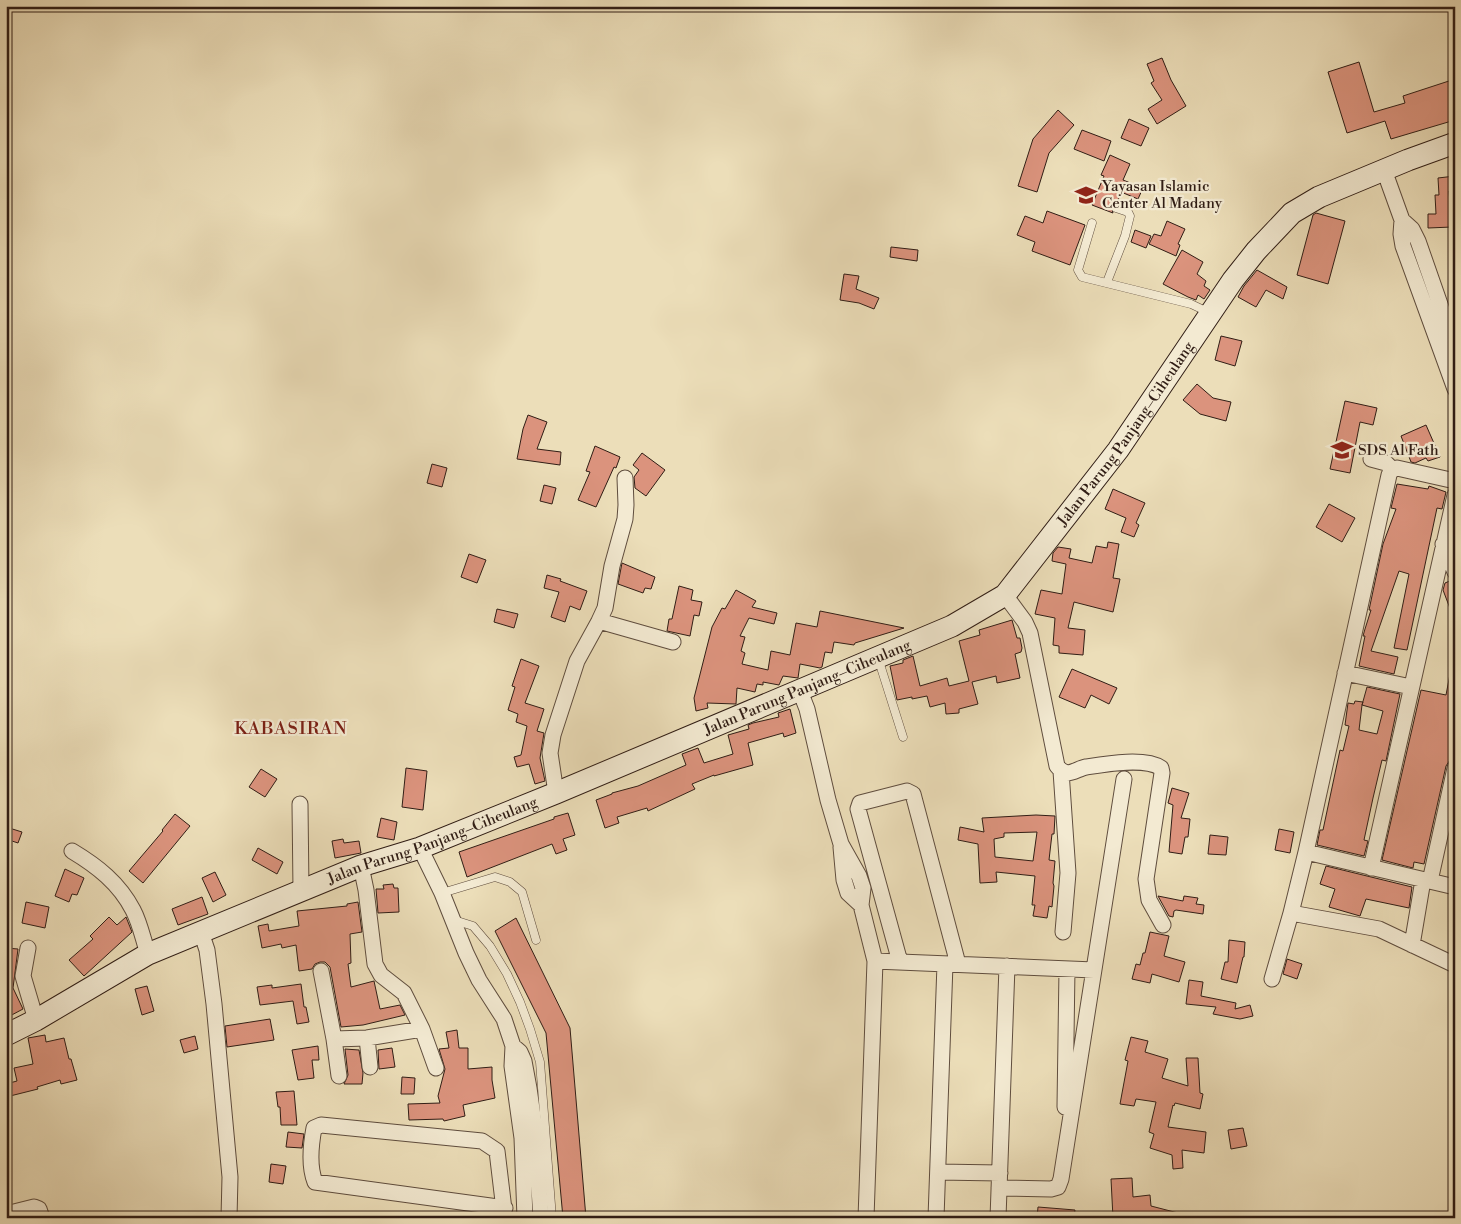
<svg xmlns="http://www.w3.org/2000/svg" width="1461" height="1224" viewBox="0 0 1461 1224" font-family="'Libre Bodoni',serif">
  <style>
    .building { fill: #db937d; stroke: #301d15; fill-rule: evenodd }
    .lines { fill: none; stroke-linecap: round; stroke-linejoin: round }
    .lane-casing { stroke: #5f4d3e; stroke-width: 9 }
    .street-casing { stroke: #5f4d3e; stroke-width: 17 }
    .secondary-casing { stroke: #301d15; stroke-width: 23 }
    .lane { stroke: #f3ead2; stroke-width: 8 }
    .street { stroke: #f3ead2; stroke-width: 15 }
    .secondary { stroke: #f3ead2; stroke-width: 21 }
    .labels { text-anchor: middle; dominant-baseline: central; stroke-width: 4.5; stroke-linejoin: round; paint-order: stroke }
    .poi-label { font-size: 15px; fill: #301d15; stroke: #f3ead2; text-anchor: start }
    .street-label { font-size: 15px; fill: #301d15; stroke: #f3ead2 }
    .quarter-label { font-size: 18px; letter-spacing: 1px; fill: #7a1f14; stroke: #f3ead2 }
  </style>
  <rect width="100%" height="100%" fill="#ecdeb9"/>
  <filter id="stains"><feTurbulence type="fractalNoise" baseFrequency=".004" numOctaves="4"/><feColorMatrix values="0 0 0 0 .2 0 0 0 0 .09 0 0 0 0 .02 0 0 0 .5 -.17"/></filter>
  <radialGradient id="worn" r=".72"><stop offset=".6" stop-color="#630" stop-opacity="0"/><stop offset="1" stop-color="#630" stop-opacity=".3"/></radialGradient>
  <!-- building -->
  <path class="building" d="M1162,58L1171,80L1186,106L1157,124L1148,109L1162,100L1151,83L1154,81L1147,64Z
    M1359,62L1374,112L1405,103L1403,96L1455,79V120L1391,139L1385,121L1347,133L1328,72Z
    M1058,110L1074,125L1049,153L1037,192L1018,186L1033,139Z
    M1129,119L1149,128L1141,146L1121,138Z
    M1082,130L1111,141L1104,161L1074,149Z
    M1110,155L1130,164L1123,180L1143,188L1138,199L1121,192L1117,203L1111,206L1113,213L1092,205L1104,176L1101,175Z
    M1455,176V191H1449L1452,227L1428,228V214H1436L1435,195H1439L1438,178Z
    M1047,211L1085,225L1070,265L1032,251L1035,242L1017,235L1025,216L1043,223Z
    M1316,213L1345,221L1328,284L1297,275L1313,215Z
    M1167,221L1185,229L1178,244L1180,245L1176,256L1149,244L1154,234L1161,236Z
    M1135,230L1151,236L1146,248L1131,242Z
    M891,247L918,250L917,261L890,257Z
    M1182,250L1203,262L1197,274L1206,281L1204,286L1210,290L1204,299L1198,295L1196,300L1188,297L1163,284Z
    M1257,270L1287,287L1283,299L1266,290L1256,307L1238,297L1244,286Z
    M844,274L859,276L856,289L879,298L874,309L859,303L840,300Z
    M1221,336L1242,341L1235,366L1215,360Z
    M1197,384L1213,398L1231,402L1226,421L1200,414L1183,400Z
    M1345,401L1377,408L1373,425L1360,422L1350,473L1330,469Z
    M528,415L547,422L537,449L561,452L560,465L517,459L523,429Z
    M1426,425L1440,457L1428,461L1426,458L1415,463L1411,462L1401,436Z
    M595,446L620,457L616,468L614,467L596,507L578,500L590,472L586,471Z
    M642,453L665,470L646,496L635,488L634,477L639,470L633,465Z
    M432,464L447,468L442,487L427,483Z
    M1397,484L1428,489L1429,486L1446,492L1442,509L1437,508L1407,650L1394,648L1409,574L1399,571L1371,651L1398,657L1394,674L1359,666L1365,636H1363L1365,629L1371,610H1369L1383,544L1396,509L1391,508Z
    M544,485L556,488L552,504L540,501Z
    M1113,489L1145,503L1136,523L1139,525L1134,537L1121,532L1126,518L1105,509Z
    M1329,504L1355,518L1342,542L1316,527Z
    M1108,542L1119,544L1113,578L1120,579L1113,612L1074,602L1068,628L1085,630L1083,655L1059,653V646L1053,645L1055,618L1035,614L1041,590L1062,594L1066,564L1052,561L1053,553L1058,547L1071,549L1069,558L1092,563L1096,546L1107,548Z
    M469,554L486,560L477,583L461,577Z
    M622,563L655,577L651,589L645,588L643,593L618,584Z
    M547,575L561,579L560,581L587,591L580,610L570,606L565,622L551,617L559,592L544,588Z
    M1452,580L1455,581L1454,619L1443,590L1445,583Z
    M679,586L693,590L691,600L702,602L699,616L694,615L690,636L667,631L669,619H672Z
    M736,590L756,601L752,607L777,613L774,624L749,618L740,636L745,637L741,651L745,653L742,664L768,670L771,651L790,655L796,623L817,627L820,611L904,628L855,643L854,645L834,642L832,653L825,652L822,667L820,668L800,664L798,678L783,676L779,685L763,682V685L757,684L755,692L737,688L736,704L707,703L708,708L696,711L694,698L712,627L722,608L725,609Z
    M497,609L518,614L514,628L494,622Z
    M1012,620L1017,638H1020L1022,648L1021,652L1015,654L1020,678L997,683L996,676L972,682L978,704L959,709V713L946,714L945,703L930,707L927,696L912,699V697L897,700L890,666L903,663V660L913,656L920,686L947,678L949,686L969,681L959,641L980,635L979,630Z
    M521,659L539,666L525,703L544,709L537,731L544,733L540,758L545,781L535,784L529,764L517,767L514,757L521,755L527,726L516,722L518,714L508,710L515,687L512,686Z
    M1072,669L1117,688L1109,704L1091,695L1085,708L1059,697Z
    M1450,674L1455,675V739L1450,760L1446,766L1424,864L1414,862L1413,868L1382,860L1421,690L1446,695Z
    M1367,687L1400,694L1386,761L1382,760L1373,798L1364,840L1368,841L1364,856L1317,845L1320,830H1323L1340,750L1343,751L1349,726L1345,725L1348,703L1354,704L1355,701L1363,702L1362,705ZM1362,705L1383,711L1377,734L1359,730Z
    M790,709L796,733L784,737L783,733L748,743L753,765L714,776V775L692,784L695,789L648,811L647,808L617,817L619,823L605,828L596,800L612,794V793L638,786L686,765L682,754L698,748L704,763L733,754L728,735L749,729L748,725L753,723L779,717L778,713Z
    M406,768L427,771L423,810L402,807Z
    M261,769L277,779L265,797L249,787Z
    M1172,788L1189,793L1181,818L1190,819L1188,837H1185L1182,854L1169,852L1173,805L1168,803Z
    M568,813L575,835L563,839L567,850L556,854L552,844L467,877L459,852L554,819V817Z
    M175,814L190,826L143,883L129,871L163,831L162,830Z
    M1036,815L1055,816L1054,834H1052L1049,860L1055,861L1053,883L1054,886L1052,907L1049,906L1047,918L1033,916L1035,905H1032L1035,876L996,872L997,882L980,883L978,844L958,840L960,827L984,832L982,818ZM1037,832L1033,861L995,857L994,839L1004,837V833Z
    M381,818L397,822L394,840L377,837Z
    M6,827L22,832L18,843L6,839Z
    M1279,829L1294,832L1290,853L1275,850Z
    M1210,835L1228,837L1226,855L1208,854Z
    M343,839L344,843L359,841L361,853L335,858L332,841Z
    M258,848L283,862L277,874L252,860Z
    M1326,866L1412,887L1409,908L1366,899L1360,916L1329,907L1335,889L1320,884Z
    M65,869L84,878L77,895L72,894L69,902L55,896Z
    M215,872L226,895L213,902L202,878Z
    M393,884L394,888H398L399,912L378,913L376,889H384L383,885Z
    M1158,896L1183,901L1184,896L1198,898L1196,904L1204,905L1203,914L1176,910L1174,911L1173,917L1169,916Z
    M202,897L208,914L178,925L172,909Z
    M26,902L49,907L45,928L22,923Z
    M358,902L362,932L350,934L351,963L348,964L351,987L374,981L380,1009L400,1005L405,1015L363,1025L341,1027L330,967L325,962H320L315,964L312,969L299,971L296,945L282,948L281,944L262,948L258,926L268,924L269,931L299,926L297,911L347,906V904Z
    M109,917L117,925L126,917L132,932L84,976L69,960L93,939L90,936Z
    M516,918L570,1028L586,1218H563L546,1033L495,931Z
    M1150,932L1169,936L1164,956L1185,962L1179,982L1152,974L1150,983L1132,979L1136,964L1140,965L1143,953H1145Z
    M1229,940L1245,942L1244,957H1243L1237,983L1221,979L1225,962H1228Z
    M6,948L18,949L13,988L23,1009L6,1018Z
    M1287,959L1302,964L1297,979L1283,974Z
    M1189,980L1203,982L1201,996L1236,1003L1235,1009L1250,1005L1253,1016L1240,1019L1213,1014L1216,1007L1186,1004Z
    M301,984L304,1007H306L309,1022L297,1024L293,1001L260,1005L257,987L272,985V988Z
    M147,986L154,1011L142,1015L135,989Z
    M270,1019L274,1040L227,1047L225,1026Z
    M457,1030L459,1048H468V1069L492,1067V1080L495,1098L463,1105L465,1116L444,1121L443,1119L409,1120L408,1104L440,1103L438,1096L445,1069L439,1049L449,1048L446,1032Z
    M45,1035L46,1042L64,1038L69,1059H71L77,1080L61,1084L60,1080L37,1087L38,1089L6,1097V1084L17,1081L14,1068L33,1064L28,1038Z
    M195,1036L198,1049L184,1053L180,1040Z
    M1131,1037L1148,1041L1145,1052L1168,1059L1162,1078L1188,1086L1186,1058H1198L1200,1093L1203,1094L1200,1109L1175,1103L1174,1106L1173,1105L1168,1127L1206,1132L1204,1153L1182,1150L1183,1168L1173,1169L1172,1155L1150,1148L1154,1134L1149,1132L1156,1102L1136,1099L1134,1106L1120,1104L1128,1061L1125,1060Z
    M318,1046L319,1060H312L314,1078L298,1080L292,1050Z
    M392,1048L395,1067L379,1069L378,1050Z
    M345,1049L359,1050L363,1073L362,1084H344L348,1075Z
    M402,1077L415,1078L414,1094H401Z
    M294,1091L297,1125H281L280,1107H278L276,1092Z
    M1243,1128L1247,1146L1231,1149L1228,1130Z
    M288,1132L304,1134L302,1148L286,1147Z
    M271,1164L286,1166L283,1184L269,1182Z
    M1132,1178L1133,1197L1150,1195L1151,1206L1182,1214L1181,1218H1113L1111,1179Z
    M1038,1207L1075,1210L1074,1218H1037Z"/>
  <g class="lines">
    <!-- lane casing -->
    <g class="lane-casing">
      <path id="lane" d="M1092,223L1078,270L1082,277L1191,304L1210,313
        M1107,282L1125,236L1130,216L1128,212L1116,208
        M878,658L903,737
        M442,893L495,877L510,882L522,892L536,940
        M454,920L473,926L490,946L507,974L520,1002L530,1029L540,1062L552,1218"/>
    </g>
    <!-- street casing -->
    <g class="street-casing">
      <path id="street" d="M1384,170L1402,220L1412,229L1418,241L1455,347
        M1402,220L1401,234L1403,246L1455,389
        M1371,459L1386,463L1392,469
        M625,478L626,505L625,519L612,566L605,608L599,621L673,642
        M1455,481L1397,468L1392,469L1389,475L1306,852L1291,913L1379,929L1455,965
        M1443,544L1455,572
        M1005,595L1025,622L1030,633L1057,766C1060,770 1062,772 1067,773C1073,773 1080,768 1086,767C1105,764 1145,757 1161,768L1162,773L1146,879L1149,900L1163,925
        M1345,673L1411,687
        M800,691L807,709L828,800L841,844L859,876L863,888L861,905L875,961L866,1218
        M1061,771L1068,873L1063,932
        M556,793L550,753L553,735L577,661L599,621
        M300,804L301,891
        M841,847L844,880L848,893L861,905
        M420,848L442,893L466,953L479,980L504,1019L513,1046L512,1066L522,1138L525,1218
        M72,851C97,866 119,883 133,910C140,923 143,939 148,954
        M1306,852L1455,887
        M361,866L366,890L375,964L381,975L404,993L422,1029L436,1068
        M1371,868L1455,495
        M1430,881L1455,768
        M201,932L207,950L214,1004L230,1177L229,1218
        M1412,945L1423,880
        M28,948L23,976L36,1020
        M875,961L1094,970
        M900,962L858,809L860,803L907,791L913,794L958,964
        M321,971L334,1039
        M1272,979L1291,913
        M367,1038L370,1067
        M513,1046L520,1052L524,1061L529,1088L535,1130L541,1218
        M339,1076L334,1039L367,1038L422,1029
        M1065,1107L1067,969
        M938,1172L1000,1173
        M999,1188L1051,1189L1058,1187L1061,1179L1124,779
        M505,1208L315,1182C309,1167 311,1144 314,1128L321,1125L482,1141L497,1151L505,1218
        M6,1214L34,1207L39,1209L42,1218
        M936,1218L945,964
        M998,1218L1007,966"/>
    </g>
    <!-- secondary casing -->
    <g class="secondary-casing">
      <g id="secondary">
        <path id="s1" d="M6,1035L36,1020L148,954L361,866L420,848L556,793L952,626L1005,595L1118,450L1233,280L1256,251L1292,213L1319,197L1408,160L1455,143"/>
      </g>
    </g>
    <!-- lane -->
    <use href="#lane" class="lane"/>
    <!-- street -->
    <use href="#street" class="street"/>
    <!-- secondary -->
    <use href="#secondary" class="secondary"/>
  </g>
  <!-- icons -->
  <defs>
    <g id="school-bare" transform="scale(1.725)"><path d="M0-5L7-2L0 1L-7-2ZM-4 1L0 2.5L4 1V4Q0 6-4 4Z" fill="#8f2418" stroke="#f3ead2" stroke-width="2.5" paint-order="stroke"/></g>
  </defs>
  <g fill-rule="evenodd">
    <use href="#school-bare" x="1086" y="195"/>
    <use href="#school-bare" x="1342" y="450"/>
  </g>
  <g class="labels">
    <!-- poi labels -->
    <g class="poi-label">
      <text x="1102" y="186">Yayasan Islamic<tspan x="1102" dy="17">Center Al Madany</tspan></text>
      <text x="1358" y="450">SDS Al Fath</text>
    </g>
    <!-- street labels -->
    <g class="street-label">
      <text stroke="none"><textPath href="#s1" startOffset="1295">Jalan Parung Panjang–Ciheulang</textPath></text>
      <text stroke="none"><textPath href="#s1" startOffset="875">Jalan Parung Panjang–Ciheulang</textPath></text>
      <text stroke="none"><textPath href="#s1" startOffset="470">Jalan Parung Panjang–Ciheulang</textPath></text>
    </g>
    <!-- quarter labels -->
    <g class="quarter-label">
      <text x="291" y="728">KABASIRAN</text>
    </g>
  </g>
  <!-- margin -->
  <rect width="1461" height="1224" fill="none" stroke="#ecdeb9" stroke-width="25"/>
  <rect x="8" y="8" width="1446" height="1209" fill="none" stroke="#301d15" stroke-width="2.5"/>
  <rect x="12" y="12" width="1436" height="1199" fill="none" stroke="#301d15"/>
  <rect width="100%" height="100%" filter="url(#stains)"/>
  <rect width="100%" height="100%" fill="url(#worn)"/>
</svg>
